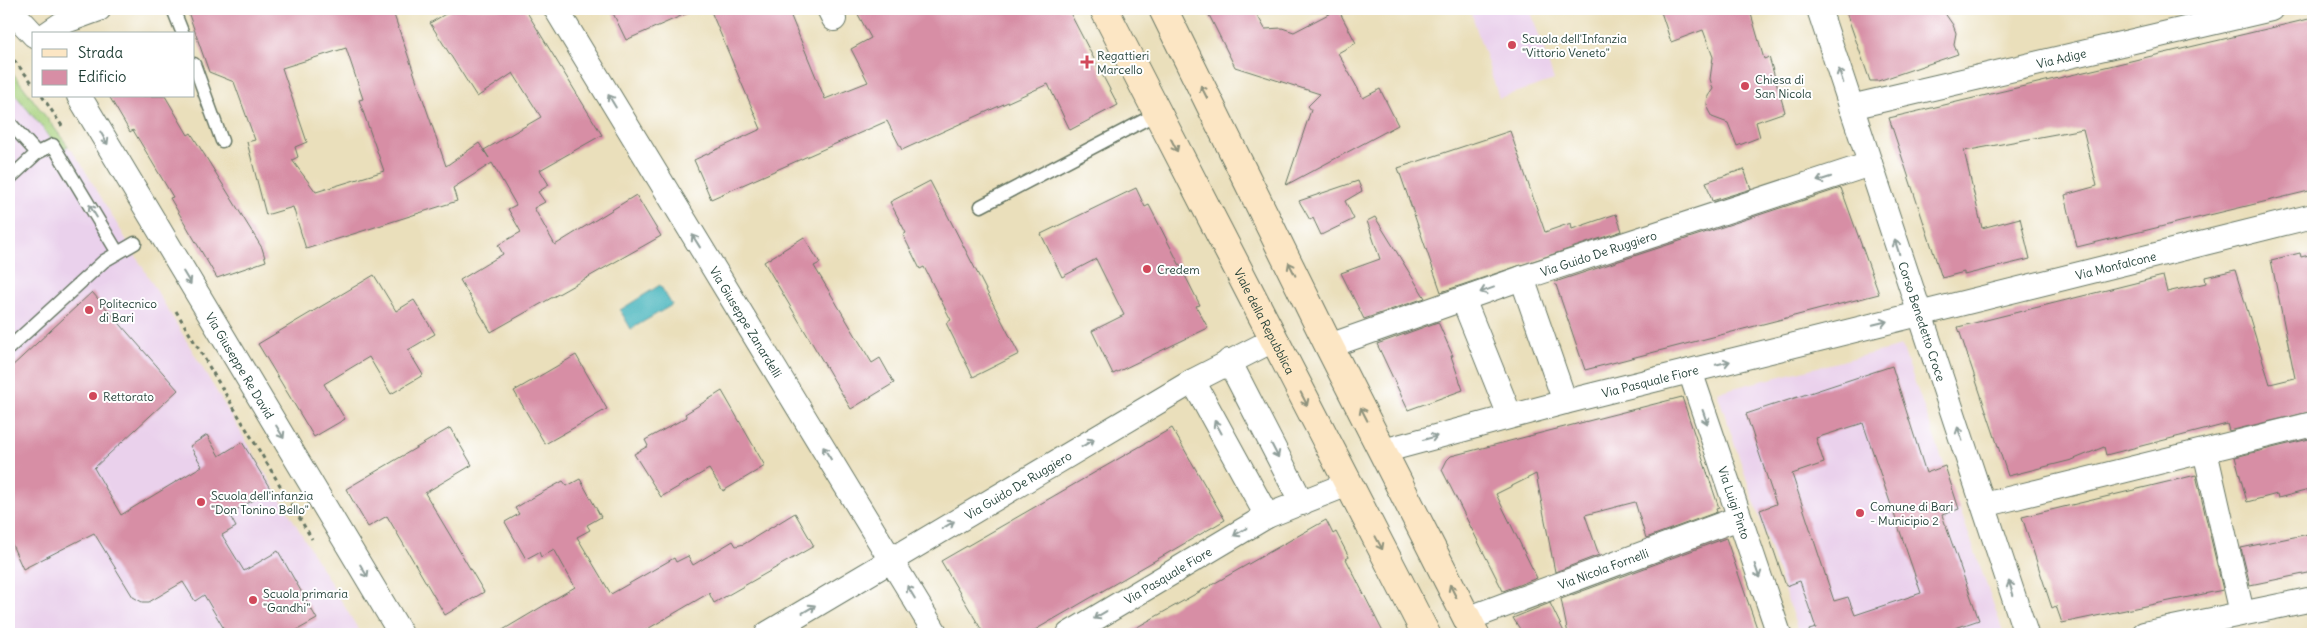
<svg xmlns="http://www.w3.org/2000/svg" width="2322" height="643" viewBox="0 0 2322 643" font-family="Delius,sans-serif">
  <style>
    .built { fill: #ead1ec }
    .green { fill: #a7d17e; stroke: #638759 }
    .water { fill: #43b3bb; stroke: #317878 }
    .building { fill: #d78ea5; fill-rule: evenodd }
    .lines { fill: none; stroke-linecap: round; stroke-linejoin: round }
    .lane-casing { stroke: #667663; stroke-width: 15 }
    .street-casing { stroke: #667663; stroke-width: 26 }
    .secondary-casing { stroke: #667663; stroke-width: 30 }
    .path { stroke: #667663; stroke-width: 3; stroke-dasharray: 4 4; stroke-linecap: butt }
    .lane { stroke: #fff; stroke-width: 12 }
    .street { stroke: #fff; stroke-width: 24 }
    .secondary { stroke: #fce6c4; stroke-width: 28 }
    .oneway { stroke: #8f9e9a }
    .oneway2 { stroke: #8e927c }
    .poi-dot { fill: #d1495b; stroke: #fff; stroke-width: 2 }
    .labels { text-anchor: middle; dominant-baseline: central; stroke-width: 4; stroke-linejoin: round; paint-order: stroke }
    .poi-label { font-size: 12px; fill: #1f3d34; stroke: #fff; text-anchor: start }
    .street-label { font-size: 12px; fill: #1f3d34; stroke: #fff }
  </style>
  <rect width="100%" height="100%" fill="#fff"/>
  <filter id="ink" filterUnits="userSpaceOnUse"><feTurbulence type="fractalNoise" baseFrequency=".02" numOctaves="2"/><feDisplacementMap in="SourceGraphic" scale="10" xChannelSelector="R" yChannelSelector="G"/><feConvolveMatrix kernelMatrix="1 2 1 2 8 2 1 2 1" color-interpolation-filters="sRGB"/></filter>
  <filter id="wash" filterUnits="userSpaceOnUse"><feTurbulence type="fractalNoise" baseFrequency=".0096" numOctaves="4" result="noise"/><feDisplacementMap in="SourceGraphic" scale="20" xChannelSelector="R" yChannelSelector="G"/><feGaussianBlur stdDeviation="1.12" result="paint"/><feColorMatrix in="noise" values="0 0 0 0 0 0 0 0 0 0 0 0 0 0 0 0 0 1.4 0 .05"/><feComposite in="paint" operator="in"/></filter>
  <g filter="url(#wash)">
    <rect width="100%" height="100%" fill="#eadfbb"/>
    <!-- built -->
    <path class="built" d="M1470,9H1530L1554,80L1499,98Z
      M9,68L80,162L361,634H9Z
      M1902,346L2004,634H1799L1717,392Z"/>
    <!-- green -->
    <path class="green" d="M9,68L68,146L59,152L42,127L9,87Z"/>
    <!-- water -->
    <path class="water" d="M660,285L672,305L631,329L620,310Z"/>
    <g id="blocks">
      <!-- building -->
      <path class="building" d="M187,9H392L446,166L479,143L489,158L484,150L541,117L513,73L477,97L430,23L454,9H525L602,135L540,170L549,185L538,192L545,202L534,208L555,245L636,195L661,236L491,332L460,280L503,254L498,245L521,232L508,209L516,205L492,163L453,188L457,201L306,249L293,207L266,215L247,142L255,140L234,82L209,72ZM346,48L363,99L359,100L384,171L316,192L292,160L298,157L295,147L307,142L282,68Z
        M611,9H697L626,40Z
        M710,9H788L825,99L868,82L851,49L871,38L855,9H1068L1118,105L1070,130L1048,84L902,150L887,121L711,199L694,160L761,129Z
        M1206,9H1254L1265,29L1282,28L1294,32L1338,9L1356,43L1338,53L1363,98L1380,89L1398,125L1286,185L1311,110L1308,106L1320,94L1235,67Z
        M1660,9H1756V12L1751,14L1764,59L1769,57L1785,112L1756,122L1760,137L1737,146L1728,123L1712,117L1708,110L1707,104L1708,96L1713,89L1710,79L1713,57L1703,30L1671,42Z
        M1845,9H1942L1953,25L1956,33L1954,44L1958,54L1878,81H1870Z
        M2313,18V190L2077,247L2065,195L2097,186L2083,129L1964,151L1982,228L2020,218L2030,259L1964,275V272L1942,278L1889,118Z
        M109,96H165L188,135L191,133L262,248L266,261L217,278L170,198L173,197L133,130L130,132Z
        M1510,131L1545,232L1571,223L1572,229L1616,214L1622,231L1441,292L1398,168Z
        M1744,169L1751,189L1712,201L1706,182Z
        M930,181L1019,354L973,377L946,323L951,320L924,267L920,269L903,235L906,233L890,202Z
        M1358,181L1362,191L1345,201L1354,219L1321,235L1313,218L1310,220L1299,201Z
        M1136,188L1145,207L1149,205L1200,305L1196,306L1208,328L1113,374L1092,331L1124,315L1096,259L1062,277L1041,234Z
        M1841,188L1879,294L1585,370L1555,282Z
        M1375,217L1425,298L1364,319L1341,273L1380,259L1367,221Z
        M804,237L820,263L814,266L872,363L880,358L894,383L851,409L764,262Z
        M2300,253L2301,257L2313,254V411L2229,431L2227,424L2106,455L2104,447L2072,460L2008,476L1958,327L2163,276L2167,292L2206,283L2205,277L2235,270L2270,384L2295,378L2271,260Z
        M374,275L396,311L414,300L435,334L408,350L423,375L391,394L369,357L324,384L345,419L314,437L258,344Z
        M92,292L178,390L94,468L121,515L202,466L190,446L207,435L219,456L242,442L271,490L229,514L236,527L222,535L244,571L278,551L317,619L290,634H227L204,595L195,601L183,582L149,602H142L133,597L94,533L23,569L9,538V369Z
        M1438,322L1453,356H1451L1463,390L1408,410L1377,344Z
        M576,355L607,409L545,444L514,391Z
        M1892,366L1926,473L1945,466L1959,509L1942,515L1979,620L1938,634H1810L1809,630L1816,628L1800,581L1786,586L1760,510L1776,504L1746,414ZM1863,423L1921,593L1855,615L1848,597L1834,601L1792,474L1824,463L1816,438Z
        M722,391L765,466L723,491L709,469L661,497L634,454L648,446L645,440L687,417L685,414Z
        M1682,397L1719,508L1716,509L1717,512L1646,538L1635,502L1585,515L1599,555L1555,572L1536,474L1496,494L1537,578L1503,591L1442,470L1447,460L1451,456Z
        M450,428L472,465L425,493L484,592L445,615L387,516L368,527L346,489Z
        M1172,428L1225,520L1028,634H984L941,561Z
        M2313,438V489L2278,498L2277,494L2247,502L2235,457Z
        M2196,475L2223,590L2062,623L2056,606L2052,608L2022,517Z
        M580,479L601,517L587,525L590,530L577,537L611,594L674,558L676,562L688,556L693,565L733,541L736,546L744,544L795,513L814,546L714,603L709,593L639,634H496L575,587L554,549L541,557L539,552L526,559L505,522L519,514L515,508L534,497L563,481L567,486Z
        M1326,520L1333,534L1336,532L1349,557L1346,559L1384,634H1125Z
        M2313,533V572L2250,585L2241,548Z
        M1726,538L1759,634H1568L1561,599Z
        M1550,603L1565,634H1523L1513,618Z"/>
    </g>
  </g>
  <g filter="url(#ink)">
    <use href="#blocks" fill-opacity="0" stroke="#667663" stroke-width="1"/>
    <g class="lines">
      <!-- lane casing -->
      <g class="lane-casing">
        <path id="lane" d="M173,9L183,34
          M194,64L222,141
          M9,122L37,153L53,145L118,253
          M9,179L37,153
          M981,206L1158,113
          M9,348L104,261L135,243"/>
      </g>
      <!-- street casing -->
      <g class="street-casing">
        <g id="street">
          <path d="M10,9L34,35"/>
          <path id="s1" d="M556,9L936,634"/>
          <path d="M829,9L834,19"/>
          <path id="s2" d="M1819,9L2026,634"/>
          <path d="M47,34L66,21L99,9"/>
          <path id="s3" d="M79,96L401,634"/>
          <path id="s4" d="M1851,107L2271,9"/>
          <path d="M1522,278L1565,402"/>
          <path d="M1463,299L1510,416"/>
          <path id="s5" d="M1329,346L1522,278L1870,164"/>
          <path d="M1229,361L1302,503"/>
          <path id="s6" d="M1690,371L1779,634"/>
          <path d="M1193,381L1267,516"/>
          <path id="s7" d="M1383,451L1565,402L2313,216"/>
          <path d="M2205,451L2242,613"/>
          <path d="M1984,505L2313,424"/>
          <path id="s8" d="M1467,619L1739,518"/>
          <path id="s9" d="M767,634L1193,381L1273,340"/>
          <path id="s10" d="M1069,634L1267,516L1348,484"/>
          <path d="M2144,634L2313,599"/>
        </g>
      </g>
      <!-- secondary casing -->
      <g class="secondary-casing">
        <g id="secondary">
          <path id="s11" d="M1104,9L1426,634"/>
          <path d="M1163,9L1329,346L1475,634"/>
        </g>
      </g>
      <!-- path -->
      <path class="path" d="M9,54L34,85
        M42,96L64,129
        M176,311L312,539"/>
      <!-- lane -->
      <use href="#lane" class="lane"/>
      <!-- street -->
      <use href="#street" class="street"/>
      <!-- secondary -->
      <use href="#secondary" class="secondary"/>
    </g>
    <!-- one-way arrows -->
    <defs><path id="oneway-shaft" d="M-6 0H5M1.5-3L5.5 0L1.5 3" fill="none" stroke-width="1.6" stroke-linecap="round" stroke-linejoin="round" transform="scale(1.25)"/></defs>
    <g class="oneway">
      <use href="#oneway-shaft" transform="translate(1841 76) rotate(-108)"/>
      <use href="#oneway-shaft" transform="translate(612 101) rotate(-121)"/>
      <use href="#oneway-shaft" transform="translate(104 138) rotate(60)"/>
      <use href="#oneway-shaft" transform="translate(1824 179) rotate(162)"/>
      <use href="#oneway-shaft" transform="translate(93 211) rotate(-121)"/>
      <use href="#oneway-shaft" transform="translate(696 241) rotate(-122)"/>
      <use href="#oneway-shaft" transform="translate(1897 247) rotate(-108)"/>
      <use href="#oneway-shaft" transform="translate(187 278) rotate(59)"/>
      <use href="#oneway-shaft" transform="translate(1487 290) rotate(160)"/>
      <use href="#oneway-shaft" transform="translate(1880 323) rotate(-14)"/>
      <use href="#oneway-shaft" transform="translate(1723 363) rotate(-14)"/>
      <use href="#oneway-shaft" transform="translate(1705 417) rotate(71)"/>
      <use href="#oneway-shaft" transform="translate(1218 427) rotate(-119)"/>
      <use href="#oneway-shaft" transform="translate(280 432) rotate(59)"/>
      <use href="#oneway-shaft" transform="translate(1960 434) rotate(-109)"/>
      <use href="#oneway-shaft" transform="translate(1430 438) rotate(-15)"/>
      <use href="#oneway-shaft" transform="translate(1088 443) rotate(-31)"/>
      <use href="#oneway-shaft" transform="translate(1275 451) rotate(63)"/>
      <use href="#oneway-shaft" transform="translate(827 453) rotate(-122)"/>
      <use href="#oneway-shaft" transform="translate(948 525) rotate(-31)"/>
      <use href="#oneway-shaft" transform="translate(1240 532) rotate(149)"/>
      <use href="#oneway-shaft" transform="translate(364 571) rotate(59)"/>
      <use href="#oneway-shaft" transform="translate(1757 571) rotate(71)"/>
      <use href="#oneway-shaft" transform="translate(2011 588) rotate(-108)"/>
      <use href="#oneway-shaft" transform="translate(911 592) rotate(-121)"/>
      <use href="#oneway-shaft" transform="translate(809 609) rotate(-31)"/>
      <use href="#oneway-shaft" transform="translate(1100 615) rotate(149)"/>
    </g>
    <g class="oneway2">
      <use href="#oneway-shaft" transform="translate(1204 92) rotate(-117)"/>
      <use href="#oneway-shaft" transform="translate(1174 145) rotate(63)"/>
      <use href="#oneway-shaft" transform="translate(1292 269) rotate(-117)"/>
      <use href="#oneway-shaft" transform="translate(1304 399) rotate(63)"/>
      <use href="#oneway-shaft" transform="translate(1364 414) rotate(-117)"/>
      <use href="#oneway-shaft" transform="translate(1379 543) rotate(62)"/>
      <use href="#oneway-shaft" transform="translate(1453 591) rotate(-117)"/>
    </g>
  </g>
  <!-- markers -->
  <g class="poi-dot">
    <circle cx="1512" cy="45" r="5"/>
    <path d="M1084.5 54.5h5v5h5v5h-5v5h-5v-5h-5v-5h5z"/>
    <circle cx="1745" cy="86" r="5"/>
    <circle cx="1147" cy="269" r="5"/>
    <circle cx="89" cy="310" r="5"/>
    <circle cx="93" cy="396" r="5"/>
    <circle cx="201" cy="502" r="5"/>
    <circle cx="1860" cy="513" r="5"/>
    <circle cx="253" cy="600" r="5"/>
  </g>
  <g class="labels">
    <!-- poi labels -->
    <g class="poi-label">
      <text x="1522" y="38">Scuola dell'Infanzia<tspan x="1522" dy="14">"Vittorio Veneto"</tspan></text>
      <text x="1097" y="55">Regattieri<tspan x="1097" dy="14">Marcello</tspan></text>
      <text x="1755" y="79">Chiesa di<tspan x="1755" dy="14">San Nicola</tspan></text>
      <text x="1157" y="269">Credem</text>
      <text x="99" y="303">Politecnico<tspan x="99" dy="14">di Bari</tspan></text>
      <text x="103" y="396">Rettorato</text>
      <text x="211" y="495">Scuola dell'infanzia<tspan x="211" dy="14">"Don Tonino Bello"</tspan></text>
      <text x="1870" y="506">Comune di Bari<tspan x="1870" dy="14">- Municipio 2</tspan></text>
      <text x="263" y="593">Scuola primaria<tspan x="263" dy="14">"Gandhi"</tspan></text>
    </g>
    <!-- street labels -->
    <g class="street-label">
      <text stroke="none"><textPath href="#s4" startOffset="216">Via Adige</textPath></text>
      <text stroke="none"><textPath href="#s5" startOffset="285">Via Guido De Ruggiero</textPath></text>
      <text stroke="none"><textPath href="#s7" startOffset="756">Via Monfalcone</textPath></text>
      <text stroke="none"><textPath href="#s1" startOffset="366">Via Giuseppe Zanardelli</textPath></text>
      <text stroke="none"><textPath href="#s11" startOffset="351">Viale della Repubblica</textPath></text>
      <text stroke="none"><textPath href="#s2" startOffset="329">Corso Benedetto Croce</textPath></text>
      <text stroke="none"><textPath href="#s3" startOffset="314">Via Giuseppe Re David</textPath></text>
      <text stroke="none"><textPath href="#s7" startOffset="276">Via Pasquale Fiore</textPath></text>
      <text stroke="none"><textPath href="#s9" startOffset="292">Via Guido De Ruggiero</textPath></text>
      <text stroke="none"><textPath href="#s6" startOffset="139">Via Luigi Pinto</textPath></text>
      <text stroke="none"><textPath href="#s8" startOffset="145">Via Nicola Fornelli</textPath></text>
      <text stroke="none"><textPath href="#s10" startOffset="115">Via Pasquale Fiore</textPath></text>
    </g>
  </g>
  <!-- margin -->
  <rect width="2322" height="643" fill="none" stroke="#fff" stroke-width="30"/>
  <!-- legend -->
  <rect x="32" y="32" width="162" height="65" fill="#ffffff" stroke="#a5b1ae"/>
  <rect x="42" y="49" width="25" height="8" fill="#fce6c4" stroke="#a5b1ae"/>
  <text x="78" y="58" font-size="15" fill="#1f3d34">Strada</text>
  <rect x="42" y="70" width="25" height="15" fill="#d78ea5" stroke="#a5b1ae"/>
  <text x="78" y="82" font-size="15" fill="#1f3d34">Edificio</text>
</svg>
